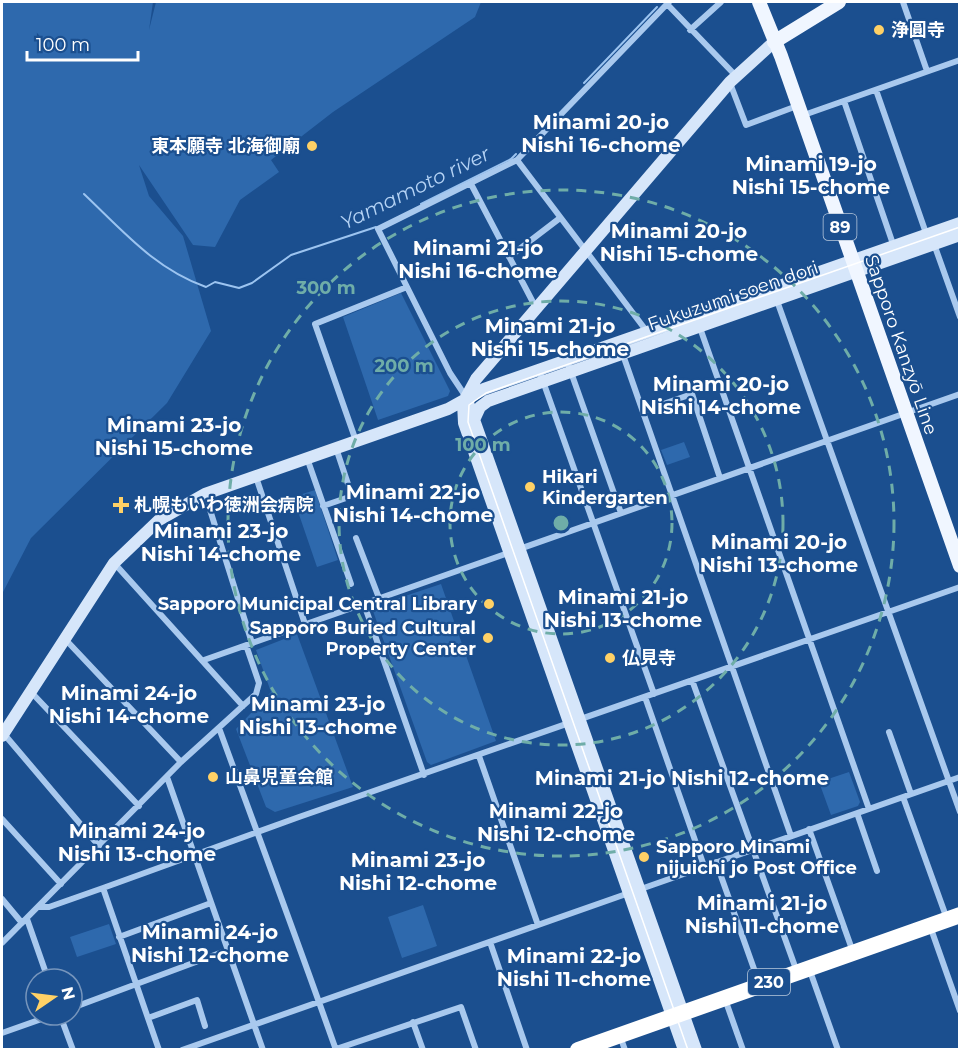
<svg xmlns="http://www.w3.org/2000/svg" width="961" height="1051" viewBox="0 0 961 1051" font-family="Montserrat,'Noto Sans JP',sans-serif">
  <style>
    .green { fill: #2e69ad }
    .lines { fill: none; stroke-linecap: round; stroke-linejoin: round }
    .stream { stroke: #9cc4f0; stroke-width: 2 }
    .street { stroke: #a9c9ee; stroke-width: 6 }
    .secondary { stroke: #d6e6fa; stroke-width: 12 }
    .primary { stroke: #f0f6ff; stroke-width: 14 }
    .highway { stroke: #fff; stroke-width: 16 }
    .tram { stroke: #fff; stroke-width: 1.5 }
    .ring { fill: none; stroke: #6fada8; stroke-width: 3; stroke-dasharray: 10 8 }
    .poi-dot { fill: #ffd166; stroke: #1b4f8f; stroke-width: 2 }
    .labels { text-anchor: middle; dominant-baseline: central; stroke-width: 4.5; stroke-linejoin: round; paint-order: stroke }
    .shield { fill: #1b4f8f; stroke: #bbcadd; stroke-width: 1.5 }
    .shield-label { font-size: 16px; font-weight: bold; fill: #fff }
    .poi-label { font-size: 18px; font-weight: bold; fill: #fff; stroke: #1b4f8f; text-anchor: start }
    .street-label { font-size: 18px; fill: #fff; stroke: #1b4f8f }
    .neighbourhood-label { font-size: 20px; font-weight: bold; fill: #fff; stroke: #1b4f8f }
    .water-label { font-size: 20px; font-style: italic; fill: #b5d3f5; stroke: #1b4f8f }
    .centre { fill: #6fada8; stroke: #1b4f8f; stroke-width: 3 }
    .ring-label { font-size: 18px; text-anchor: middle; font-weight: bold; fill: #6fada8; stroke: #1b4f8f; stroke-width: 4.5; stroke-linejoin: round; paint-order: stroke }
  </style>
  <rect width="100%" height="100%" fill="#1b4f8f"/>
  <!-- green -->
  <path class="green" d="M2,2H153L149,30L156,2H481L475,17L333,112L271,160L279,172L240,200L215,247L193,245L139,165L149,196L183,236L211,331L167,403L31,538L2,594Z
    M401,293L450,391L448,396L378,420L343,317Z
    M684,442L690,457L667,465L661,450Z
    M315,490L338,560L317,567L293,497Z
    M441,584L496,741L431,765L427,762L373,611L375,606Z
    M297,634L353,787L275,812L266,807L236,729L271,692L256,650Z
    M849,772L860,802L858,806L831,815L819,782Z
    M423,905L437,946L402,958L388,917Z
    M109,924L116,944L77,957L70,937Z"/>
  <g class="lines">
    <!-- stream -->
    <path class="stream" d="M584,83L657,7
      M84,194C123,231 155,269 206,287L215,282L239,288L252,283L291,255L376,227
      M421,204L511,159L516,154"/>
    <!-- street -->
    <path class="street" d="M903,2L927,71
      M667,4L736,76
      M690,30L721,2
      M730,83L746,125L797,106
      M876,90L927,236
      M844,101L894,247
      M801,116L960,60
      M517,160L648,333
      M471,184L536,308
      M934,244L960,317
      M509,257L560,218
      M776,298L960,812
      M699,325L869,809
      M622,352L791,836
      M567,361L621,513
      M539,370L654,694
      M466,397L450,373L378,229L517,160L669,2
      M643,411L692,394L720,478
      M356,441L315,324L407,287
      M307,458L351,584
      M256,477L305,624
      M205,494L252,643
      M323,506L352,496L336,448
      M356,538L379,598
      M115,564L243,706
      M364,604L424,775
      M65,639L181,762
      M204,660L960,394
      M692,680L797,972
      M31,692L139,806
      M645,697L704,866
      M219,728C258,835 298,942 336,1050
      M889,732L911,794
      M4,734L99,846
      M479,756L538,925
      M167,777L263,1050
      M903,797L947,919
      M857,813L877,871
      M2,819L61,884
      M809,829L853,952
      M716,862L759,983
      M103,888L159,1050
      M638,890L960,777
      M2,899L22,923
      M39,907H49L103,888L299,817L960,587
      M27,919L48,979
      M930,926L960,1011
      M119,937L211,903
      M490,942L527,1050
      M2,943L181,762L256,694L259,683L246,645
      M810,971L838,1050
      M725,999L743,1050
      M72,1008L228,950
      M60,1015L73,1050
      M148,1018L197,1000L205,1026
      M413,1022L423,1050
      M2,1033L53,1015
      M620,1036L625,1050
      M336,1049L461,1007L476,1050
      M182,1050L629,893"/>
    <!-- secondary -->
    <path class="secondary" d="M466,397L696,1050
      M474,420L480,407L488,401L960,235
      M2,736L114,563L159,520L205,494L448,409L484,389L960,223
      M684,1050L464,423L463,403L476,379L730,82L774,42"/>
    <!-- primary -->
    <path class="primary" d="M759,2L781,56L960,566
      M774,42L839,2"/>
    <!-- highway -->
    <path class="highway" d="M578,1050L960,915"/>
    <!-- tram -->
    <path class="tram" d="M688,1050L468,422L469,405L486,393L960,227"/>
  </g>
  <!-- distance rings -->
  <g class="ring">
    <circle cx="561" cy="523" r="111"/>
    <circle cx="561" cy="523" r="222"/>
    <circle cx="561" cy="523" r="333"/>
  </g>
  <!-- markers -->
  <g class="poi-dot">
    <circle cx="879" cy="30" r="6"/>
    <circle cx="312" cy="146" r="6"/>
    <circle cx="530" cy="487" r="6"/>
    <path d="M118 496h6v6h6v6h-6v6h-6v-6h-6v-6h6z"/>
    <circle cx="489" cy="604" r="6"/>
    <circle cx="488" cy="638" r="6"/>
    <circle cx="610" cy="658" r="6"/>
    <circle cx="213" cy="777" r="6"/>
    <circle cx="644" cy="857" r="6"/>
  </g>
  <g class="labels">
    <!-- shield labels -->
    <g class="shield">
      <rect x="823.5" y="214" width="33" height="26" rx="4.5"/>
      <rect x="748" y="969" width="42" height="26" rx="4.5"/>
    </g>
    <g class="shield-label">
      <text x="840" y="227">89</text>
      <text x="769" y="982">230</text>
    </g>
    <!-- poi labels -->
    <g class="poi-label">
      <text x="891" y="30">浄圓寺</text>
      <text x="300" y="146" text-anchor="end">東本願寺 北海御廟</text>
      <text x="542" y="477">Hikari<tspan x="542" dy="21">Kindergarten</tspan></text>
      <text x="134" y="505">札幌もいわ徳洲会病院</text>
      <text x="477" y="604" text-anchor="end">Sapporo Municipal Central Library</text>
      <text x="476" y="628" text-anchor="end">Sapporo Buried Cultural<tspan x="476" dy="21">Property Center</tspan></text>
      <text x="622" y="658">仏見寺</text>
      <text x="225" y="777">山鼻児童会館</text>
      <text x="656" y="847">Sapporo Minami<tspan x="656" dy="21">nijuichi jo Post Office</tspan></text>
    </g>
    <!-- street labels -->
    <g class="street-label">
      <text transform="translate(733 296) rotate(-19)">Fukuzumi soen dori</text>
      <text transform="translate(901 345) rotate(71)">Sapporo Kanzyō Line</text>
    </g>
    <!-- neighbourhood labels -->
    <g class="neighbourhood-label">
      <text x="601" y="122">Minami 20-jo<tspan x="601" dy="23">Nishi 16-chome</tspan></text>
      <text x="811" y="164">Minami 19-jo<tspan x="811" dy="23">Nishi 15-chome</tspan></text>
      <text x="679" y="231">Minami 20-jo<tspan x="679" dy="23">Nishi 15-chome</tspan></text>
      <text x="478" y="248">Minami 21-jo<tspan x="478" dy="23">Nishi 16-chome</tspan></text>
      <text x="550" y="326">Minami 21-jo<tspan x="550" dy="23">Nishi 15-chome</tspan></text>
      <text x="721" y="384">Minami 20-jo<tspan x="721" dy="23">Nishi 14-chome</tspan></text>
      <text x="174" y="425">Minami 23-jo<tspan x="174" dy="23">Nishi 15-chome</tspan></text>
      <text x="413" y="492">Minami 22-jo<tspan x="413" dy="23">Nishi 14-chome</tspan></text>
      <text x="221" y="531">Minami 23-jo<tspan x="221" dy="23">Nishi 14-chome</tspan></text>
      <text x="779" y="542">Minami 20-jo<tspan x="779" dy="23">Nishi 13-chome</tspan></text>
      <text x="623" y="597">Minami 21-jo<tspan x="623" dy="23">Nishi 13-chome</tspan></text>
      <text x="129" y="693">Minami 24-jo<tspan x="129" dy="23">Nishi 14-chome</tspan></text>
      <text x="318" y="704">Minami 23-jo<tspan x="318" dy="23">Nishi 13-chome</tspan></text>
      <text x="682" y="778">Minami 21-jo Nishi 12-chome</text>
      <text x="556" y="811">Minami 22-jo<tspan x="556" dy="23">Nishi 12-chome</tspan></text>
      <text x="137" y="831">Minami 24-jo<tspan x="137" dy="23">Nishi 13-chome</tspan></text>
      <text x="418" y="860">Minami 23-jo<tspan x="418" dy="23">Nishi 12-chome</tspan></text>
      <text x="762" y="903">Minami 21-jo<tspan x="762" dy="23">Nishi 11-chome</tspan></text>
      <text x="210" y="932">Minami 24-jo<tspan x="210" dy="23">Nishi 12-chome</tspan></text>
      <text x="574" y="956">Minami 22-jo<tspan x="574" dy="23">Nishi 11-chome</tspan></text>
    </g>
    <!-- water labels -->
    <g class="water-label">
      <text transform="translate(415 188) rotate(-26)">Yamamoto river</text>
    </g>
  </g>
  <circle cx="561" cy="523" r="9" class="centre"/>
  <g class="ring-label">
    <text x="326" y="294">300 m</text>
    <text x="404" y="372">200 m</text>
    <text x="483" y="451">100 m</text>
  </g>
  <!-- border -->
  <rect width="961" height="1051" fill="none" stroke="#ffffff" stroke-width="6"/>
  <!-- north arrow -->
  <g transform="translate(54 997) rotate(76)"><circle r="28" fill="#1b4f8f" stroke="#7695bc" stroke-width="1.5"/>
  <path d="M0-4.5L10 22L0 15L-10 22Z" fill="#ffd166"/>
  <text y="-9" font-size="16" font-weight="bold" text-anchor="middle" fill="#ffffff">N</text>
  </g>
  <!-- scale -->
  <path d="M27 51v9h111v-9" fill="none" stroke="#ffffff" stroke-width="3"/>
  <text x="36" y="51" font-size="18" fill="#ffffff" stroke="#1b4f8f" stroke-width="4.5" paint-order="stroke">100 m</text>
</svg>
